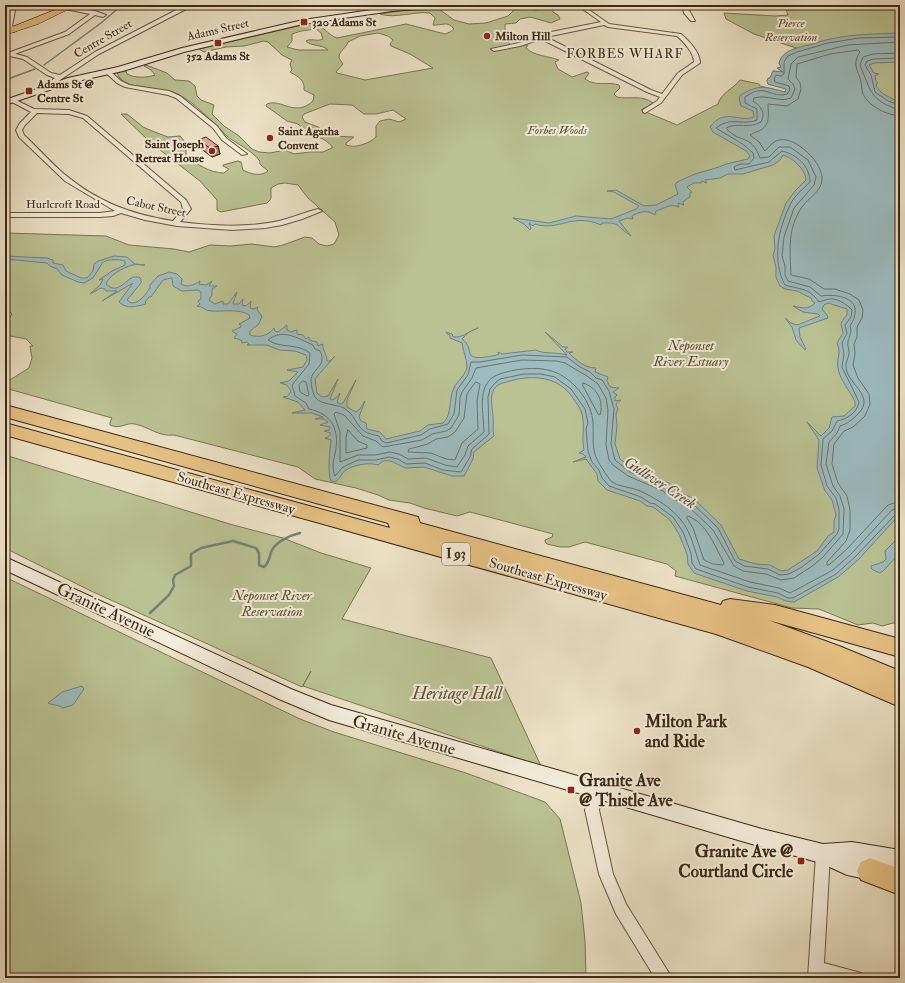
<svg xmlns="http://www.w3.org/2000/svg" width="905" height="983" viewBox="0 0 905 983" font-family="'IM FELL Double Pica',serif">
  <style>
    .green { fill: #bac293; stroke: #7c7552; fill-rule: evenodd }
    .water { fill: #9cbcbf; stroke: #76817a }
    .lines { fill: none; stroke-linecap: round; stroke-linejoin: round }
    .shore { stroke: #6d7268; stroke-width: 1 }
    .stream-far1 { stroke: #76817a; stroke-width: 1.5 }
    .stream { stroke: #76817a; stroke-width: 2.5 }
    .minor-casing { stroke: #6a563f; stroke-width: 2 }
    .tertiary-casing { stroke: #6a563f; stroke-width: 2 }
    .secondary-casing { stroke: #3e2812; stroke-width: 2 }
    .primary-casing { stroke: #3e2812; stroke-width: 1 }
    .motorway-casing { stroke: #3e2812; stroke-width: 2 }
    .minor { fill: #f3ecdb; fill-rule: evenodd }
    .tertiary { fill: #f3ecdb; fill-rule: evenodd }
    .secondary { fill: #f3ecdb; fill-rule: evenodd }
    .primary { fill: #e6c184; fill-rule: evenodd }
    .motorway { fill: #e6c184; fill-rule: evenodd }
    .wall { fill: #c28d7f; stroke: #3e2812 }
    .shaded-wall { fill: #9e7368; stroke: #3e2812 }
    .building { fill: #e2a494; stroke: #3e2812 }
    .poi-dot { fill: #8f2418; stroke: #f3ecdb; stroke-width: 1.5 }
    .labels { text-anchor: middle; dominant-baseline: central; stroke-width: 4; stroke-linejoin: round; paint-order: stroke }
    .far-poi-label { font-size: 12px; font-weight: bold; fill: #3e2812; stroke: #f3ecdb; text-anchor: start }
    .far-park-label { font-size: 12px; font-style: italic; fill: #5d4e32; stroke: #f3ecdb }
    .far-street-label { font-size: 12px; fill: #3e2812; stroke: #f3ecdb }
    .far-neighbourhood-label { font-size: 13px; letter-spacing: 1px; fill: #3e2812; stroke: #f3ecdb }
    .shield { fill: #f3ecdb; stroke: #74634e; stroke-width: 1 }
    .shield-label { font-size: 13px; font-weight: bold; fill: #3e2812 }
    .park-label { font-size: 14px; font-style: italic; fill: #5d4e32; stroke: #f3ecdb }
    .street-label { font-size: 14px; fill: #3e2812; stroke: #f3ecdb }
    .water-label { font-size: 15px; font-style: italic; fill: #564d3d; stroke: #f3ecdb }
    .near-street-label { font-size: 17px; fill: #3e2812; stroke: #f3ecdb }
    .near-park-label { font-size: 17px; font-style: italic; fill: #5d4e32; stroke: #f3ecdb }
    .near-poi-label { font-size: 17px; font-weight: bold; fill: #3e2812; stroke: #f3ecdb; text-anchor: start }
  </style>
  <rect width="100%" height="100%" fill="#ece2c7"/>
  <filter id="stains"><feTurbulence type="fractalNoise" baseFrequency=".005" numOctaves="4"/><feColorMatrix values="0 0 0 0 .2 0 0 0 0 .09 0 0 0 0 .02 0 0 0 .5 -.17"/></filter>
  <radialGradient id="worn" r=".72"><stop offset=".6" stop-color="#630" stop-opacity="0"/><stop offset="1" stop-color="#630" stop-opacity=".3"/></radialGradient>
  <!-- green -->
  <path class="green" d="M516,5L535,10L553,8V12L558,15L560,19L551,23L530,17L520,19L516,23L505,24V30L500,33L511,45H528L526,48C534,56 548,56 559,60L555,62L558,69L572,77L587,72L589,73L585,79C596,87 607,81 619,85L620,88L614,94L617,97C629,100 641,94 653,103L652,104L641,110L677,125L718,104C721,93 733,89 740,80L759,84L760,86L784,92L787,89L768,84L767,80L770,78L773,71L783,72L777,68L781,67L779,63C782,55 789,52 796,48L754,34L726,19L724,13L775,16L788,15L784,5H900V624L893,623L882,626L873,623L858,625L819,609L792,608L675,576L676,571L667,564L585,542L569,547H560L547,544L545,542V540L552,537L553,534L470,512L457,516L424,508L410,503L389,500L378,495L356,488L315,479L298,467L174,435C159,437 149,427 135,424C126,422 120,430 110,425V422L112,418L5,388V383L29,368L32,358L30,346H33L26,339L5,335V326L12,314L5,307V233L106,236L129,245L174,249L189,252L210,245L230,246L252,244L274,247L283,245L305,237L312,238L319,244L327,246L334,244L339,235L335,222L308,198L298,185L285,183L278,184L271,188V199L267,203L221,212L217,210V200L200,181L151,143L121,114H127L143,127L152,131L168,137L180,136L186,143V155C196,164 210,173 224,173L229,169L223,166V165L238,161L241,162L243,170C250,174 261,177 268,171C266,168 263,168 261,165C257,161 262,165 259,160C253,151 235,143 227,136C211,122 195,101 175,93C161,88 121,91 117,72L126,71L127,74C134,78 147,78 155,75L151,70L144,66L146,65L167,73L175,80L189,81L195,86L197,96L201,100L214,105L212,114L224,126L239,136L252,149L259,152L270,153L285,150L294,154L310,152H323L332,148V146C325,140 321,136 311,137L298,124L287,121L266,106L267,104C281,98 295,118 313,101L314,95L304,90C305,80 299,77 290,72L292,70L290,64L292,60L282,55L268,42L264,41L244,46L226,47L204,52L199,49L311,23C322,23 327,35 337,38L406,24L445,34L450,32L454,29C447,20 442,26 433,25L435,18L430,13C413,11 396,19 380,14L399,11L439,9L454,20L469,24L486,23L508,16L515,9L514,6ZM316,29L321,33L323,39C317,42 311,38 306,41C312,47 322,44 328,50H298L287,47L292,41V34L301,31ZM378,33L388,36L393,40L390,44L391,46L410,54L433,68L365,80L337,73L336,72L343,64C342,62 340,60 339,58C338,52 347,47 348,42L360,36ZM330,104L352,105L364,114H376L393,110L406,119L399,122L389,119L380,121L376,126V137C370,143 355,149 346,145V143L354,137L333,136L318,127L305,122L302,117L304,114Z
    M5,455L233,525L283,538L321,553L371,568L342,619L491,658L541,766L303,686L311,671L302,687L91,591L5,548Z
    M5,577L300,719L334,732L466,773L545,802L560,819L581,903L585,941L586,978H5Z"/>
  <!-- water -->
  <path class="water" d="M900,33V62L874,63L869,65L874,73L879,74L875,76L876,81L878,83L876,84C878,94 892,98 900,102V514L858,560L838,577L794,602L786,601L777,597L747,591L694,573L688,564L687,554L679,534L670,520L653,507L647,506L640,501L607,490L598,481L597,474L586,459L573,462L586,457L583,454L579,453L584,450C581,436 586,424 581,411C579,406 576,403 573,398C559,377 534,374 510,381C504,383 498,383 494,389C489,398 493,409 493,418C494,424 492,430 494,436L474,452L473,459L464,476H452L424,467L406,468C396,465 388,455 378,465C369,462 353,465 346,470C341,473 341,479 335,482L331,481C327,473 330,450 331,440L325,438L328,437L331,433L324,431L329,430L330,427L320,425L328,422L324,419H315L323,417L312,413H292L305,410L298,402L283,397L288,396L291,391L287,385L280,383L289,381L298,372L287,370L303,367L307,360L306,355L295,351L279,350L267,345H247L249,344L247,342L242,343L241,340L234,338L237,334L232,331L241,327V325L239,324L250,318L249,315C238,308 223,312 211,311C205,311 203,306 197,306L200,304L198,301L201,299V292L198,290L182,291L173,286L172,278H171L163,280L151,297H149L145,302L146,304C137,306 127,310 119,302L133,283L102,301L117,291H106L105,289L101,288L90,294L100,285L103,279L99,280L112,271L125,265V261C118,259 110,259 103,262L93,278L84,283L78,282L62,275L57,269L50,266L47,263L5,259V256L47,258L53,260V263L63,265L66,271L81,278H87L93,271L94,264L98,261L114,256L127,257L135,264L145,265C141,265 136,264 132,265C123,268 109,275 106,284C117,295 125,281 133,277H139L141,279V283L127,300L131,303C140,303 145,295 150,288V285L158,276L169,272L177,274L182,279L181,284C187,288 194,285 200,281L199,284L206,285L212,281L209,286H217L212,289V295L209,300L215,304L223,301V304H228L237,292L233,304H239L243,299L242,305L246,306L251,301L250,308L254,309L258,307L257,310L262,316L259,324L250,331V335C259,338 268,336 274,328L275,331L278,332L287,325V330L291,332L297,330V334L303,335L306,339L309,337V340L317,342L318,346L323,344C322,350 327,354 327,361H330L335,356L315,379L317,393L322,397L328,396L338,379L330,399L332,400L336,398L340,393L337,402L340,404L343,403L356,380L347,400V407L356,412L360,409L365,401L359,417L361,421L366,423L367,429L380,432L386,439L420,431L428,425L443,423C453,414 448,399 454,388C457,381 466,375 467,367C467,359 463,351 462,343L450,338V335L447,334L446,332L452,334L453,337C463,338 469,331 478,328L469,332L462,339C476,349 461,360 486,357C491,356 495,356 499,354L498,352L502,354L536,350C542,354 557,352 567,355L545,332L563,347H568L565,349L567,352H573L569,353C577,361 585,368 596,368L595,372L608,377L607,381L610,387L619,388L613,392L617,395L615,397V401L621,400L616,404L618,409L616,414L617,426L615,444L620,459L632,468L669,483L674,489L694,499L721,525L739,559L756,564L770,565L781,571L788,570L817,551L828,536L834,532V521L836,515L832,500L825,491L817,468L819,440L807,422L821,436L829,428L832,417L844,416L855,406V402C850,390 840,381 838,368C836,359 842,353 837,343L843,333C841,323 839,324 847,315V309L828,303L824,305L822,309L827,315L828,318L799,328L800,337L806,349L805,350L796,340L792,327L785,318L791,323L797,325L820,316L818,314L803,312L793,306C802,308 808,310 815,303L812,301L811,298L797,291L785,289L780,286L776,277V268L773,255L775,249L774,236L786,203L795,191L806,180C806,170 792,157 783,155L780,160L773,165L743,174H728L720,178L705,180L707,183L702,181L701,183H694L687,187L692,192L690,193V197L688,198L683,202L684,205L678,203L679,207C670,203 664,209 656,211L655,215C648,210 640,211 632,216L633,219L627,218L619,221L631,236C617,227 621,222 602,223L601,225C573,212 558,232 535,224L533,226L529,223L531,228L530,230L524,224L513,218L549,223L576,216L611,219L636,209L639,206L614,192L607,191L616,190L644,206L656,205L678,194L675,185L677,182L695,174L719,167L726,164L748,159L750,156L746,151L713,132L710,127C725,107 739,123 754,117L753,111L741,106L739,98C740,95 742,94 746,92C761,84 769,88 785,92L786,89L768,84L767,81L768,78H770L773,71L783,72L777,68L781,67L779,63C782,50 797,48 809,45C815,44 820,41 826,40C850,34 875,34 900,33Z
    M900,536V553L883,571L880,573L873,570L871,568V566L883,562L886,559L885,551Z
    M82,686L84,689L73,705L63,708C58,704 54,706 48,703L62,692Z"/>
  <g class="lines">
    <!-- shore -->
    <path class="shore" d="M900,37L859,38L828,43L797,52L788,56L784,62V74L781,76L776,75L774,79L775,82L789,86L790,90L787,94C770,99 766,82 745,97V103L757,109V120C741,126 731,116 716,128L744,145L753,153L754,158L749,164H740L734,167L735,170L769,162L782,151C796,154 810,166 810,182C803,189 794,196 790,205C778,229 772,261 785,285C801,290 808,287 819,302C822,301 825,300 829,299C837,298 847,304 852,310L851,317L845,325L847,333L842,343L844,354L842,367L859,402C857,413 847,419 837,421L832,431L823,439L821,465L827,486L836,498L839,510V529L837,534L819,554L802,567L789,574L780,575L768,569L744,566L735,561L718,528L691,502L672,492L667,487L630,472L615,460L611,444L614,409L609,391L602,380L596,378L590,372L580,367L567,357L522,355L480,362H471L468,375L457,390L454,414L448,424L430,429L421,435L386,443L382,441L379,436C375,435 368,434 364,431C355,424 355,415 344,408C336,404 320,405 315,397C313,394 311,385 311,381C311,368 328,367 320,351L315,349L313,345C297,338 283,328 268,340C281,349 298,343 310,353L309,364L292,385L295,396L306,403L309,409C333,414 340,431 335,454C333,462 332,468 335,476L343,467L358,460H376L389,457L398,459L406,464L425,463L443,470L461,472L470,457L472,449L489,434L488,397L490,389L495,383L500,379L524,374H541L555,377L571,389L585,409L588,423L586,429L588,451L592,462L599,470L602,478L609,486L641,497L650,503L655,504L673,517L683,532L691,553L692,563L696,569L748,587L778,593L788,598H793L836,574L855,557L896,514L900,512
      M900,42L848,45L798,57L791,64L788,79L793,84L795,89L791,98C779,103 767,94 754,98L753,101C761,106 766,113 761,122C750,129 737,122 726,128C739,144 751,133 760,158L769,157L779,147H790L808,160L816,177L814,185L794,208L784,237L782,256L785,266V275L788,281L810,287L821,296C843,293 866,301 850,326C852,332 850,335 848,341C847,345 849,349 849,353C849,357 846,361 846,365C845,384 877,395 858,414C853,419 847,424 840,426L837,433L829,442L826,464L833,486L840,496L844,509L843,534L823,557L811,567L794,578L781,580L766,574L743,571L734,566L713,530L688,506L670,497L663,491L628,476L613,465L609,460L606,445L608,410L606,398L598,384L587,376L565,363L557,361L522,360L476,368L472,378L462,392L460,398L459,415L451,428L446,431L432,434L422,440L383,447L376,441L363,436L344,415L336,412L334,414L340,432V462L358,455H375L390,452L399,454L408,459L426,458L445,465L457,467L465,455L468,446L484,432C484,415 476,386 495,376C507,370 530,367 543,369C547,370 553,371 557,373C575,381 592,403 593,423C594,445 590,451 604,471C606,474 609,479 611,481C618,487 632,487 640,491C658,499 679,512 688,531C693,541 696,554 700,565L750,582L779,588L790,593L833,570L851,554L892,510L900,507
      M900,53L873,54L863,57L860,65C871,91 870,101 900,110
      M900,58L874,59L867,61L865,65L871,75L875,92L888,101L900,105
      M900,116C887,115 869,107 863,94C861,89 862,83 860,78C856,68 853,62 860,52L858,50L830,54L797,64L796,77L800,83L801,89L798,99L787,106L768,104C768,115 771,125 759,131C756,132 753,133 750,135L759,142L765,151C769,147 773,141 779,140C796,136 824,164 822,180C821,192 808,198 802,207C787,229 790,250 791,275L809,279L824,289H835L850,294L859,300L863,310L862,318L857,327V337L854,344L855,354L853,365L858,378L869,394L870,404L865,416L853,427L844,431L834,444L832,464L838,483L847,496L850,510V530L846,541L827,562V565H829L847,549L888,505L900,501
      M303,381L306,382L309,395L307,396L300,392L299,385Z
      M476,382L480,384L477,401L478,429L462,443L455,460L446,459L431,453L408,452L409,449L428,444L436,439L448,437L455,432L464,418L467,394Z
      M583,383C597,387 604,401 600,415L598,414L583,386Z
      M348,430L358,441L367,445V448L346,453V438Z
      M688,516C707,523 715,547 724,563L723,565L713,564L704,560L693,528L687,518Z"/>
    <!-- stream-far1 -->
    <path class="stream-far1" d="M44,65L101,23L122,5
      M5,80L35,69"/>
    <!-- stream -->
    <path class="stream" d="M150,613L169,595L174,586L173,580L175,575L191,566V554L201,548L233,541L256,548L259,553V565L264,567C270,562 269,556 272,550C277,541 291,535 300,533"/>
    <!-- minor casing -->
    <g class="minor-casing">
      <path id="minor" d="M12,5H16L12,26L17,30L14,32L6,27Z
        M577,5H582L609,24L681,34C689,41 700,52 700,63L682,75L661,103L645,113L643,112V110L657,101L660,97L647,92L541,39L520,46L494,51L491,49L519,43L551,32L601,22ZM604,25L608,27L677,36C684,42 694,53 694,62L678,73L662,94L651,90L546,37Z
        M682,5H686L695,21H691L684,13Z
        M65,7L95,11L106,15L103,17L95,15L69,34L12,55H8V53L65,32L90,14L65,9Z
        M106,71H110L121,81L129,85L169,91L180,96L217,126L226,138L247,154L242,155L222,140L213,128L176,98L168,95L125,87L117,83L106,73Z
        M14,99L34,109L69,110L87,116L186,200L191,209L180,222C213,226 246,228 279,221C292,218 305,212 318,209L322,211L302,219L282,225L265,228L232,230L177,226L145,220L121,213L113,216L100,217H5V213H100L115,211L65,181L19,137L16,130L20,123L31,112L12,102L11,101ZM37,113L69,114L83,118L181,202L183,209L173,221C130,214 98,202 64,174C50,162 38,148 24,135L22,130L25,125Z
        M595,784L600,786L602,790L599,810L613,874L626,904L672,978H655L616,914L599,874L585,810L590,786Z
        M823,847L828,849L830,854L824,963L861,973L864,978H808L816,854L818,849Z"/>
    </g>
    <!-- tertiary casing -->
    <g class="tertiary-casing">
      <path id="tertiary" d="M186,5H194L99,54L42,92L37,91L55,78L47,75L23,59L5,55V51L27,57L51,73L60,75L95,52Z"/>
    </g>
    <!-- secondary casing -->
    <g class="secondary-casing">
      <path id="secondary" d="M416,5H445L442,7L392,11L303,24L184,52L123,71L73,82L5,105V100L68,78L118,67L182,48L303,20L392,7Z
        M5,557L291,689L331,705L762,829L823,844L852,842L900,850V886L847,875L821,863L762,847L329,720L279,699L5,570Z"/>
    </g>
    <!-- primary casing -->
    <g class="primary-casing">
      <path id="primary" d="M67,5H77L38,24L5,35V30Z"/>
    </g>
    <!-- motorway casing -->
    <g class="motorway-casing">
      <path id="motorway" d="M5,405L411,515L418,517L420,523L721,605L723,601L730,599L775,605L900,639V657L768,620L839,646L900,671V707L808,667L716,634L5,435V423L390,528L388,523L5,417Z
        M870,858L900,869V895L861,880L857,871L861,862Z"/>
    </g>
    <!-- minor -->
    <use href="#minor" class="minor"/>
    <!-- tertiary -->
    <use href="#tertiary" class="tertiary"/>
    <!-- secondary -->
    <use href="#secondary" class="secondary"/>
    <!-- primary -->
    <use href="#primary" class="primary"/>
    <!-- motorway -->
    <use href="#motorway" class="motorway"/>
  </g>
  <!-- wall -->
  <path class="wall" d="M198,140L218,146L220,154L212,157L200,148Z"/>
  <!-- shaded-wall -->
  <path class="shaded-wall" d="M218,146L220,154L212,157L210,148Z"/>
  <!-- building -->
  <path class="building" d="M206,137L218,146L210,148L198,140Z"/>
  <!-- markers -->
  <g class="poi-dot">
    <rect x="300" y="18" width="8" height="8" rx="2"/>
    <circle cx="487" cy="36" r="4"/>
    <rect x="214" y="39" width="8" height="8" rx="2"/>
    <rect x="25" y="87" width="8" height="8" rx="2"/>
    <circle cx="270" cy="138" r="4"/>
    <circle cx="212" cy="151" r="4"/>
    <circle cx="637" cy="731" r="4"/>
    <rect x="567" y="786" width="8" height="8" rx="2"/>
    <rect x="797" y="857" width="8" height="8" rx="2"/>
  </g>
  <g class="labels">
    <!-- far-poi labels -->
    <g class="far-poi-label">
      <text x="312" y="22">320 Adams St</text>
      <text x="495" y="36">Milton Hill</text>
      <text x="218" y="56" text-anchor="middle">352 Adams St</text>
      <text x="37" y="84">Adams St @<tspan x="37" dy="14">Centre St</tspan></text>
      <text x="278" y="131">Saint Agatha<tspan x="278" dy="14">Convent</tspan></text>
      <text x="204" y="144" text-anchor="end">Saint Joseph<tspan x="204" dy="14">Retreat House</tspan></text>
    </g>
    <!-- far-park labels -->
    <g class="far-park-label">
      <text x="791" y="23">Pierce<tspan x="791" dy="14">Reservation</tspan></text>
      <text x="557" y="130">Forbes Woods</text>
    </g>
    <!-- far-street labels -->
    <g class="far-street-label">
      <text transform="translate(218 30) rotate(-13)">Adams Street</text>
      <text transform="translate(103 39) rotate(-30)">Centre Street</text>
      <text x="63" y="204">Hurlcroft Road</text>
      <text transform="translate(156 207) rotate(12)">Cabot Street</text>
    </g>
    <!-- far-neighbourhood labels -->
    <g class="far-neighbourhood-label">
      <text x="625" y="54">FORBES WHARF</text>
    </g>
    <!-- shield labels -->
    <rect class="shield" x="442" y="543" width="28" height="22" rx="3"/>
    <g class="shield-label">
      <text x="456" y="554">I 93</text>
    </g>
    <!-- park labels -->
    <g class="park-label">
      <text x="691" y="345">Neponset<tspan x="691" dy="16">River Estuary</tspan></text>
      <text x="272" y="595">Neponset River<tspan x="272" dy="16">Reservation</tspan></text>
    </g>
    <!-- street labels -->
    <g class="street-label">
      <text transform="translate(236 493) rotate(16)">Southeast Expressway</text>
      <text transform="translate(548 579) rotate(16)">Southeast Expressway</text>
    </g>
    <!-- water labels -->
    <g class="water-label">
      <text transform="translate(660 483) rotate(33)">Gulliver Creek</text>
    </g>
    <!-- near-street labels -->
    <g class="near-street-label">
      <text transform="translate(106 610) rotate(25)">Granite Avenue</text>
      <text transform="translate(404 735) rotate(16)">Granite Avenue</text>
    </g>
    <!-- near-park labels -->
    <g class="near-park-label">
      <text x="457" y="693">Heritage Hall</text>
    </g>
    <!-- near-poi labels -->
    <g class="near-poi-label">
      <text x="645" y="721">Milton Park<tspan x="645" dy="20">and Ride</tspan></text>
      <text x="579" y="780">Granite Ave<tspan x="579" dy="20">@ Thistle Ave</tspan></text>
      <text x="793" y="851" text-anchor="end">Granite Ave @<tspan x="793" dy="20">Courtland Circle</tspan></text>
    </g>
  </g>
  <!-- margin -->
  <rect width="905" height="983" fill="none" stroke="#ece2c7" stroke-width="20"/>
  <rect x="6" y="6" width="893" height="971" fill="none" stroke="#3e2812" stroke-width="2"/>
  <rect x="10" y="10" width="885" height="963" fill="none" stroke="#3e2812"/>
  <rect width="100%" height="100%" filter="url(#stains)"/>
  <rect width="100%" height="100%" fill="url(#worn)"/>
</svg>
